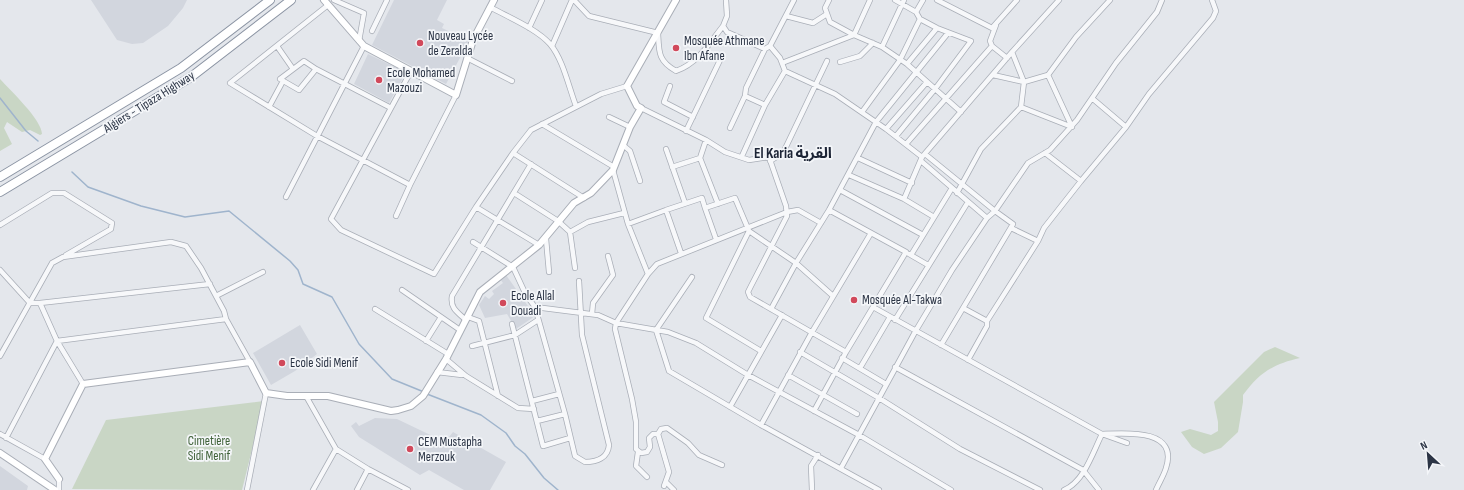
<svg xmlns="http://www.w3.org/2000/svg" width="1464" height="490" viewBox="0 0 1464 490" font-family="'Sofia Sans Condensed','Noto Sans Arabic',sans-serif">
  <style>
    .built { fill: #d2d6de }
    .green { fill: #c9d6c5 }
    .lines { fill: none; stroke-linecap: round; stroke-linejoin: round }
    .stream { stroke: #9fb4cc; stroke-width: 1.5 }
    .street-casing { stroke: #a9aeb7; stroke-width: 6 }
    .secondary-casing { stroke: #a9aeb7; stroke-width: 8 }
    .highway-casing { stroke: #8b94a3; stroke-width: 10 }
    .street { stroke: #f7f8fa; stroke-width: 4.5 }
    .secondary { stroke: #fff; stroke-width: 6 }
    .highway { stroke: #fff; stroke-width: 8 }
    .poi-dot { fill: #d1495b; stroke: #f4f6f9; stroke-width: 1.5 }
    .labels { text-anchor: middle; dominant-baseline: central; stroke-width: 3.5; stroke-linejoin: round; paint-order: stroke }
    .poi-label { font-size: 13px; fill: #2b3445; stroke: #f4f6f9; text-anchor: start }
    .street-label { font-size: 13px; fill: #2b3445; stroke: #f4f6f9 }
    .park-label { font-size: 13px; fill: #3f6138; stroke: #f4f6f9 }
    .quarter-label { font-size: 15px; font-weight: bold; fill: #1d2536; stroke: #f4f6f9 }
  </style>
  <rect width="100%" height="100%" fill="#e4e7ec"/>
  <!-- built -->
  <path class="built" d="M91,0H187L183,8L168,26L143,43L132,44L117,40Z
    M394,0H447L437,20L444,24L442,28L469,41L446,84L372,45Z
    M368,54L403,71L405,74L389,103L354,84Z
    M506,275L535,316L516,329L507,314L485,318L479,305L485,296L489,299L494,294L492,291L503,283L500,279Z
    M300,325L317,354L295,371L271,385L253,353Z
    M375,418L397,419L445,442L453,432L506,462L490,490H464L429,470L420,475L359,437L351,426L356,422L359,426Z
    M0,466L28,486L27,490H0Z"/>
  <!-- green -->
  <path class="green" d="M0,79C10,90 42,120 42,134L40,135L30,130L22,132L7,122L4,128L12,144L0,151Z
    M1275,347L1300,358C1273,364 1259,373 1243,395V402L1238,432L1221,448L1204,454L1192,447L1181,432L1190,429L1211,435L1218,431V422L1214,402L1264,352Z
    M264,401L242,490L72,489L106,420Z"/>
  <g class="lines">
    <!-- stream -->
    <path class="stream" d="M0,98L26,131L38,141
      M72,172L88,187L141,206L185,217L229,211L290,261L298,270L303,284L332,297L359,344L392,379L424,392
      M427,394L481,415L506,433L515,446L525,454L544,478L558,490"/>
    <!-- street casing -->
    <g class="street-casing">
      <path id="street" d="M334,0L364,13L359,41
        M574,0L589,16L658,33C659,52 658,61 676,71C698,63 709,44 723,26
        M726,0L727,16L723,26L727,32L765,49L770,46L780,58L785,71L835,94L886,129L922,157
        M829,0L825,8L830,22L854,35L882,47L907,64L961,112
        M895,0L916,12L920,19L937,28L971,41L935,89L896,136
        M937,0L992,28L1017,0
        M328,5L230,83L317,136L410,185L456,95
        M490,7C508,17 537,29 550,44C563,59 569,88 576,106
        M916,12L923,0
        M786,16L813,23L827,14
        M529,28L542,0
        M372,31L387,0
        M277,46L293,69
        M552,46L572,0
        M770,46L794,0
        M992,46L1007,58
        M882,47L904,0
        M467,58L512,81
        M304,61L316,69L299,90L280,79Z
        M840,62L860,56L873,43
        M782,63L854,35L870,0
        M907,64L937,28
        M316,69L391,108
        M411,71L331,219L341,230L434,274L476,207L513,153L531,130L601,94L627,86
        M993,75L1024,82
        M1048,75L1072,127
        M1024,82L1012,52L1059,0
        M670,86L664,102L693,117
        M745,96L746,88L765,49
        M1093,99L1126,127
        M269,107L283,81
        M1021,107L1072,127
        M641,108L706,140L725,152L749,160L769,157L786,206L787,216L751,286L748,292L750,297L846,352L873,307L1102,434L1127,443
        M862,112L900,60L920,19
        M609,117L630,127
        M542,124L614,167
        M730,128L745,96L765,105
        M886,129L927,82
        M686,131L721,58
        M906,144L992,46L990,41L996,25
        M623,145L630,151L640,181
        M666,149L685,203
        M513,153L584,198
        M1045,153L1081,181L1126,127L1149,94L1213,18L1216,11L1212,0
        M925,154L995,211L1013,224L941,345
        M742,156L765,105L785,71
        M700,158L718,204
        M858,158L912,183
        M770,161L783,153L827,61
        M921,161L987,218
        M672,167L700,158L706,140
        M613,170L628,224L648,274
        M849,175L904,199L934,217
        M840,190L923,235
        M514,193L558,221L570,232L588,222L624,213
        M957,193L981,149L1021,107L1024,82L1048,75L1076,37L1110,0
        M286,197L364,46
        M904,199L922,157L1012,52
        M476,207L539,245
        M666,210L702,198L705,208
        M829,210L906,252L873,307
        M396,216L410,185
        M628,224L666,210L681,253
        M0,225L52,193H64L112,223L111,229L66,255
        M1011,228L1038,241
        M749,231L706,318L761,351
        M570,232L575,268
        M546,239L549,272
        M716,239L705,208L735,198L749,231L796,263L829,210L876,122L948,33
        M473,242L513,267L526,295L535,307L598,315L616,323L668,332L696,343L748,375L859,435L951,490
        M909,254L928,265
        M911,255L952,188
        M0,270L30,303H40
        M692,277L656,330L669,371L761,425L879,490
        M402,290L460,330
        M216,296L263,272
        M535,307L565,414L575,456L585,462C597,462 608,458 609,445L582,335L579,281
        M963,308L987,321L1038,241L1044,228L1081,181
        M375,309L448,354
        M771,309L796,263L833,296
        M592,314L593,303L613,275L608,256
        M468,317L479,321L498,396
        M466,320C457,312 450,308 452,296L531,164
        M895,320L968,202
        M512,324L543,446L570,438
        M426,341L441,317
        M472,346L515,335L538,320
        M800,352L879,398L960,449L1040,490
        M0,356L52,263L63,257L171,242L186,246L201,268L224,311L226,319L250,362
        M842,358L886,384
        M446,359L466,376L518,408L534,409
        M968,360L987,326V321
        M895,367L1083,470L1099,490
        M860,368L890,317
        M437,372L462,375
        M788,375L857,414
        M83,384L57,341L40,303L210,284
        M306,396L336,449L368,469L408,490
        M532,401L559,394
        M730,407L782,315
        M814,411L846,352
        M537,421L565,414
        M761,425L812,332L871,233
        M0,434L45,459
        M658,434L661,429L667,428L688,443L699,455L722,465
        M6,438L57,341L226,319
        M638,452L636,466L647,477
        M841,468L915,332L952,270L987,218L995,211L1028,163L1050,150L1077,120L1116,63L1157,12L1162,0
        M666,482L674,490
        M664,486L669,472L658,434H653L649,438L650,447L647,452L641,453L636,449V422L632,399L615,329L616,323L648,274L657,264L787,212L798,210L821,223
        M59,490V479
        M247,490L266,393
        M313,490L336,449
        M357,490L368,469
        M812,490L811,466L818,455
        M1064,490C1084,482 1093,452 1102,434C1125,433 1179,428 1166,468C1164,475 1159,483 1156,490"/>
    </g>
    <!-- secondary casing -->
    <g class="secondary-casing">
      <path id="secondary" d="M324,0L364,46L456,95L473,40L494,0
        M0,453L55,490
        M59,479L45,459L83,384L250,362L266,393L287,396H328L391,411L398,410L411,406L423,396L446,359L480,292L539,245L574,203L591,193L613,170L630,127L641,108L637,106L627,86L676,0"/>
    </g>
    <!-- highway casing -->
    <g class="highway-casing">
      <path id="highway" d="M0,177L181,68L270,0
        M0,192L191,77L291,0"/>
    </g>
    <!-- street -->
    <use href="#street" class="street"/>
    <!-- secondary -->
    <use href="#secondary" class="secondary"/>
    <!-- highway -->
    <use href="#highway" class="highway"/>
  </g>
  <!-- markers -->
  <g class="poi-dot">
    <circle cx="420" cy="43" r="4"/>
    <circle cx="676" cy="48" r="4"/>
    <circle cx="379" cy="80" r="4"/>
    <circle cx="854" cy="300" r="4"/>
    <circle cx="503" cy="303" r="4"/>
    <circle cx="282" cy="363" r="4"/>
    <circle cx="410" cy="449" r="4"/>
  </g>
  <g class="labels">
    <!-- poi labels -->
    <g class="poi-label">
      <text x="428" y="36">Nouveau Lycée<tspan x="428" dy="15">de Zeralda</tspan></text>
      <text x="684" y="41">Mosquée Athmane<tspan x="684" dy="15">Ibn Afane</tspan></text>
      <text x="387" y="73">Ecole Mohamed<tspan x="387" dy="15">Mazouzi</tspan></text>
      <text x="511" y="296">Ecole Allal<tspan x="511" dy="15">Douadi</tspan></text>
      <text x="862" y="300">Mosquée Al-Takwa</text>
      <text x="290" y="363">Ecole Sidi Menif</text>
      <text x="418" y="442">CEM Mustapha<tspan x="418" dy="15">Merzouk</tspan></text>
    </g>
    <!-- street labels -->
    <g class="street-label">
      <text transform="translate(149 102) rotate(-32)">Algiers - Tipaza Highway</text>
    </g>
    <!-- park labels -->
    <g class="park-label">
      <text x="209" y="441">Cimetière<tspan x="209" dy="15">Sidi Menif</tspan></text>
    </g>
    <!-- quarter labels -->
    <g class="quarter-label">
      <text x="793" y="153">El Karia القرية</text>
    </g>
  </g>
  <!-- north arrow -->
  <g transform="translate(1428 454) rotate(334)" stroke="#f4f6f9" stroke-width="3" paint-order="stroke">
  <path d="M0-3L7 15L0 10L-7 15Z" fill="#2b3445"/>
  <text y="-6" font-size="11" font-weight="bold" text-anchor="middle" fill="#2b3445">N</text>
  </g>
</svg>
